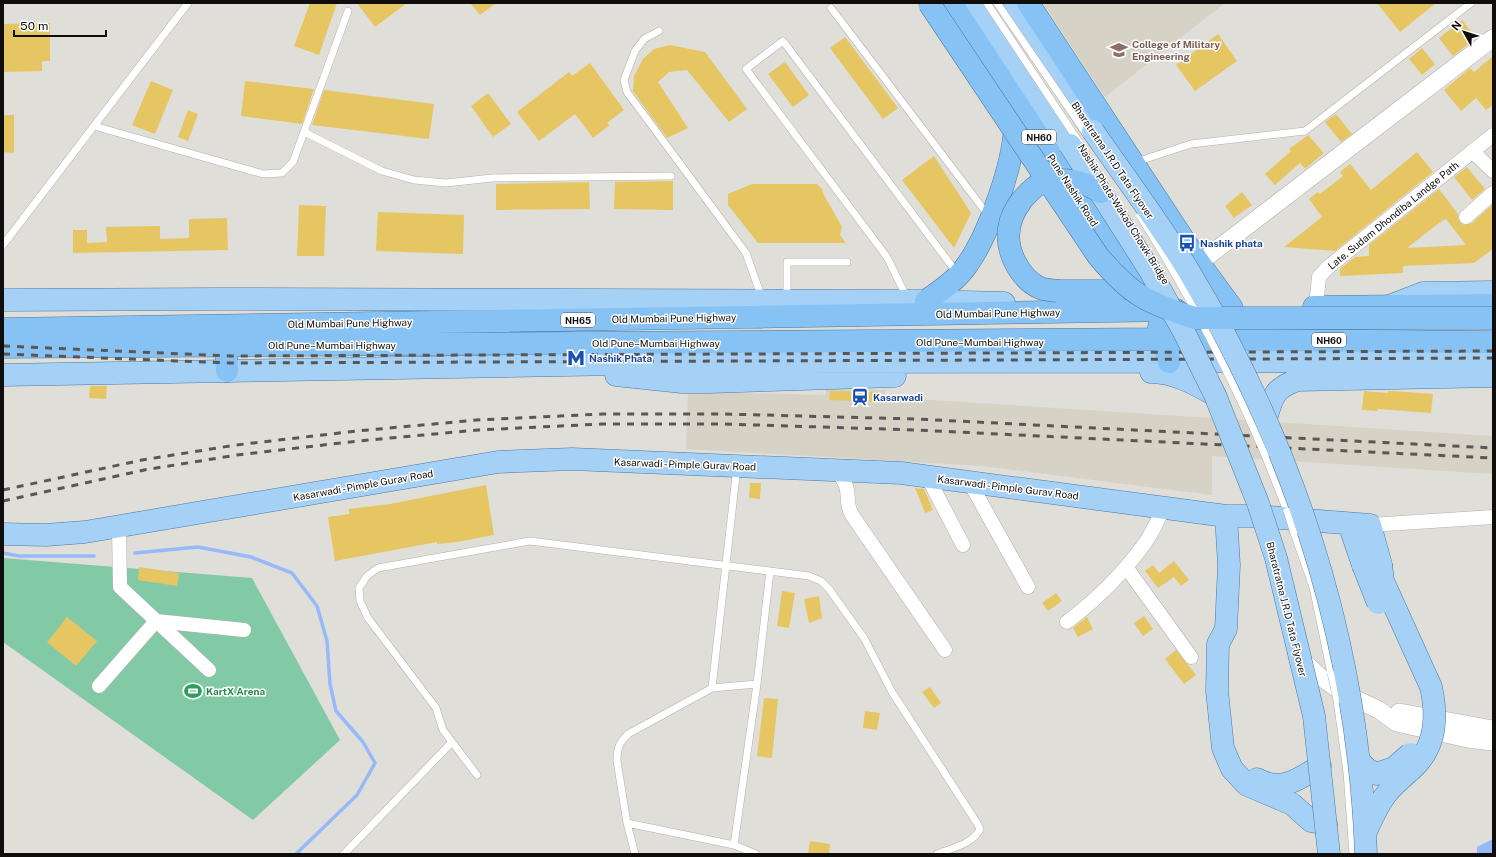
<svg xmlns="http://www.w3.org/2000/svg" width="1496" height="857" viewBox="0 0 1496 857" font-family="'Public Sans',sans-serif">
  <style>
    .built { fill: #d6d2c5 }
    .green { fill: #81caa5 }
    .water { fill: #95b9f9 }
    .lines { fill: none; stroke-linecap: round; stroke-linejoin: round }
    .stream { stroke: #95b9f9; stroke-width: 3.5 }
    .building { fill: #e6c662; fill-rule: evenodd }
    .service-casing { stroke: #b2b0ab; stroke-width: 8 }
    .minor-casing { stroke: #b2b0ab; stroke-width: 15 }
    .tertiary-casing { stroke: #b2b0ab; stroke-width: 18 }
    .primary-casing { stroke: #4a79a1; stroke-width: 23 }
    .trunk-casing { stroke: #4a79a1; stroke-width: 23 }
    .service { stroke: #fff; stroke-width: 7 }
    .minor { stroke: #fff; stroke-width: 14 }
    .tertiary { stroke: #fff; stroke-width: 17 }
    .primary { stroke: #a5d1f7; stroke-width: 22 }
    .trunk { stroke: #87c2f4; stroke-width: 22 }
    .rail { stroke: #595755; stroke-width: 3; stroke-dasharray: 7 7; stroke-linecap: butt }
    .service-bridge-casing { stroke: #b2b0ab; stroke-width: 8; stroke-linecap: butt }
    .primary-bridge-casing { stroke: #4a79a1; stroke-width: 23; stroke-linecap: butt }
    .trunk-bridge-casing { stroke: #4a79a1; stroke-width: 23; stroke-linecap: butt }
    .service-bridge { stroke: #fff; stroke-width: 7 }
    .primary-bridge { stroke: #a5d1f7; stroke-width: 22 }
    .trunk-bridge { stroke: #87c2f4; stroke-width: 22 }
    .labels { text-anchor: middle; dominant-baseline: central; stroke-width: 3; stroke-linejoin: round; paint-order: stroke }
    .shield { fill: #fff; stroke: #575656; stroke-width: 1 }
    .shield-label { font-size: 9px; font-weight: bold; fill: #0f0e0d }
    .education-label { font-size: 10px; font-weight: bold; fill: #785e54; stroke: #fff; text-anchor: start }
    .street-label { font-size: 10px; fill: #0f0e0d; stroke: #fff }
    .transit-label { font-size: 10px; font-weight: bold; fill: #164399; stroke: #fff; text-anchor: start }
    .leisure-label { font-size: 10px; font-weight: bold; fill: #27864d; stroke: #fff; text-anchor: start }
  </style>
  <rect width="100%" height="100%" fill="#e0ded9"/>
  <!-- built -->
  <path class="built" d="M1043,3H1225L1105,97Z
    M826,389L885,390V397L1493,436V474L1212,456V495L982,466L686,449L688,392L826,395Z"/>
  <!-- green -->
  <path class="green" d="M3,558L252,578L340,740L253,820L3,642Z"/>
  <!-- water -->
  <path class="water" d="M1493,839V854H1477V847Z"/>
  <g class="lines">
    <!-- stream -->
    <path class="stream" d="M3,553L19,556H94
      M135,553L198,547L251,557L292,573L317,606L327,641L330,684L336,711L363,742L375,763L357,795L296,854"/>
  </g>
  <!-- building -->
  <path class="building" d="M310,3H337L319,55L294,46Z
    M357,3H407L375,27Z
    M470,3H496L480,15Z
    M1377,3H1436L1400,32Z
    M1462,20L1476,38L1453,56L1439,38Z
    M50,23V61H42V71L3,72V24Z
    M1218,34L1237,61L1195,91L1176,65Z
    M845,37L898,108L883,119L830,48Z
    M670,45L705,52L747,109L729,122L687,70L669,72L658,82L688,128L667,138L633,91L634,76L643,59L654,49Z
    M1422,48L1435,64L1422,75L1409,59Z
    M1493,56V105L1486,110L1476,98L1461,111L1444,90L1470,68L1474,72Z
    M785,62L809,95L793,107L768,74Z
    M590,63L624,110L607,123L610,125L593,138L575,114L539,141L517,112L569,72L572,76Z
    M151,81L173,90L155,134L132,125Z
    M245,81L314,89L302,124L241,116Z
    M324,90L434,104L429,139L312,125Z
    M488,93L511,124L493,137L471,106Z
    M188,110L198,114L188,141L178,137Z
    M1336,114L1352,134L1341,142L1325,122Z
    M3,115H14V153L3,152Z
    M1308,135L1324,153L1305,169L1300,163L1275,185L1265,174L1291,151L1289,149Z
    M1417,152L1433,172L1335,251L1284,247L1322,217L1309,199L1318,192L1320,194L1343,176L1340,172L1350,164L1371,190Z
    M934,156L971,213L954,248L902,180Z
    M1467,167L1485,189L1472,200L1454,177Z
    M673,181V210L614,209L615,182Z
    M589,182L590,209L496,210V184Z
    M752,184H817L822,189L824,195L842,227L840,235L846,243H758L728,205V194Z
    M1439,189L1458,214V219L1464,225L1472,223L1493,204V249L1474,263L1403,266V273L1340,276V269L1355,257L1369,256V245ZM1446,219L1466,245L1407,248L1443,220Z
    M1242,192L1252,205L1234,218L1225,206Z
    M299,205L326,206L324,256H297Z
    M378,212L464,215L463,254L376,251Z
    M227,218L228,250L73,253V230H87V243L107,242L106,227L160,226V239L189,238V219Z
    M90,386H107L106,399L89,398Z
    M830,391L879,392V402L829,400Z
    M1364,391L1388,393V391H1393L1433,394L1431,413L1378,409V411L1362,410Z
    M750,483H761L760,499L749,498Z
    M486,485L494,535L457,542L437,544V542L335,561L328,517L349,514V509L390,504Z
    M915,488L924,489L933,510L925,513Z
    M1174,561L1189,580L1181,586L1174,577L1158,588L1145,571L1153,565L1159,573Z
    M139,567L179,573L177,586L138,580Z
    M782,591L795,593L789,628L777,626Z
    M1056,593L1062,601L1048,611L1042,603Z
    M819,596L822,618L809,623L804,599Z
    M1144,616L1153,629L1143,636L1134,623Z
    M67,617L97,641L76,666L47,642Z
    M1087,617L1093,629L1078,637L1073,628Z
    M1176,650L1196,675L1184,684L1165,659Z
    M930,687L941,703L934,708L922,692Z
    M764,698L778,699L772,758L757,756Z
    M865,711L880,713L877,730L863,728Z
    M810,841L830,844L829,854H808Z"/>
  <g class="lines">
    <!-- service casing -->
    <g class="service-casing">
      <path id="service" d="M831,8L988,215
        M659,31L644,39L635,51L624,80L627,92L746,253L762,298
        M94,126L263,174L282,173L293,162L348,11
        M304,132L382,171L414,180L446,183L492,178L671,176
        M1136,162L1191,144L1305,131L1471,3
        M3,245L188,3
        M787,298V262H847
        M907,298L887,257L746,69L783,41L957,273
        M1265,455L1287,511
        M1294,533L1313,587L1331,673
        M712,688L737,467
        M1337,700L1347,772L1353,854
        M477,775L443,730L436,708L368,618L360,601L359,588L367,576L378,568L530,541L809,576L821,581L829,589L864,638L892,692L977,823L980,829C973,844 952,848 937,854
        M627,823L734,845L756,854
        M734,845L757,684L770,571
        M344,854L452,742
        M635,854L627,823L617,761C617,748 619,743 628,734L712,688L757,684"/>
    </g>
    <!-- minor casing -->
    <g class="minor-casing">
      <path id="minor" d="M1472,151L1493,171
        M1466,217L1493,193
        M1316,307L1319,277L1327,268L1493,135
        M837,470C841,476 846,483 847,490C849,501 846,504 852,515L945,650
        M927,476L963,545
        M969,481L1028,587
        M1370,525L1493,517
        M119,526L120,587L209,670
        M1126,567L1191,657
        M1067,622C1097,599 1123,574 1145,543C1153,532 1158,519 1164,507
        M99,686L156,621L244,630"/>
    </g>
    <!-- tertiary casing -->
    <g class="tertiary-casing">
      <path id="tertiary" d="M1199,263L1493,38
        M1298,656L1318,675L1341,692L1379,710L1397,723L1468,739L1493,742
        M1399,712L1493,729"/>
    </g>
    <!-- primary casing -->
    <g class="primary-casing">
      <path id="primary" d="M976,3L1070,145
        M1009,3L1093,131
        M3,300L216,299L926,301L1004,303
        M1392,305L1423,293L1493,292
        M1151,372C1174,372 1195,384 1215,395
        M3,375L737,362L1493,361
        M616,375L682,382H709L895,376
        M1266,419C1272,397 1275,387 1298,380L1493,376
        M1226,516L1229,565L1226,629L1218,644L1217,691L1223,748L1232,769L1247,785L1292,804L1311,821L1326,824
        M1349,524L1363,565
        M3,534L46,535L85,532L498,462L572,459L901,473L1226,516H1256L1370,525L1381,565
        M1257,779C1281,793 1299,779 1320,766"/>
    </g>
    <!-- trunk casing -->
    <g class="trunk-casing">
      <path id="trunk" d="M951,3L1140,292
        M1028,3L1199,263L1232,308
        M1058,291H1110L1136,286
        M926,301C941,290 957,280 967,265C988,236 1010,172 1014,137C1015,131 1013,124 1012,118
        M1314,307L1493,305
        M1159,327L1169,362
        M3,329L1176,310
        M226,346L227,371
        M3,347L1164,339L1493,342"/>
    </g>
    <!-- service -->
    <use href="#service" class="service"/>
    <!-- minor -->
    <use href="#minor" class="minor"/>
    <!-- tertiary -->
    <use href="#tertiary" class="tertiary"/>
    <!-- primary -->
    <use href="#primary" class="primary"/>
    <!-- trunk -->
    <use href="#trunk" class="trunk"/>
    <!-- rail -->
    <path class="rail" d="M3,346L230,356L1493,351
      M3,354L230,363L1493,358
      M3,490L142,460L236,445L357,431L477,420L602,414H724L916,419L1493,448
      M3,501L144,470L237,455L358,441L478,430L602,424H724L916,430L1493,458"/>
    <!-- service-bridge casing -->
    <g class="service-bridge-casing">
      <path id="service-bridge" d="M987,3L1079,142
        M997,3L1087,135
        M1140,216C1188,293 1229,371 1265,455
        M1287,511L1294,533
        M1331,673L1337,700"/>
    </g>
    <!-- primary-bridge casing -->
    <g class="primary-bridge-casing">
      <path id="primary-bridge" d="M1093,131C1124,176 1158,221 1187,268C1296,449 1358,642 1366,854
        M1070,145L1149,269L1185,334L1215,395L1258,503L1276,558L1314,716L1329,854
        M1363,565L1378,603
        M1359,761L1367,769L1376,774L1394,768L1410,754
        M1366,832C1372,818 1378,804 1388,792C1396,782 1407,774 1416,765C1437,743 1437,714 1431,687L1383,581L1381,565"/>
    </g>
    <!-- trunk-bridge casing -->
    <g class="trunk-bridge-casing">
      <path id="trunk-bridge" d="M929,3L1098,256C1131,295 1147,303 1195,318H1493
        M1058,291C1052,290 1045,290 1040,288C1029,283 1020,272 1015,262C1004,240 1007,219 1022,200C1027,194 1033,187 1040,184C1061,176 1083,181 1101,192"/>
    </g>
    <!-- service-bridge -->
    <use href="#service-bridge" class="service-bridge"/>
    <!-- primary-bridge -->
    <use href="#primary-bridge" class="primary-bridge"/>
    <!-- trunk-bridge -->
    <use href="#trunk-bridge" class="trunk-bridge"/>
  </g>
  <!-- icons -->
  <defs>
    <g id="university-bare" transform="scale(1.38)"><path d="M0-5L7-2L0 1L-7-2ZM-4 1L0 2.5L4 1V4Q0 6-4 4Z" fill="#8d6e63" stroke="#fff" stroke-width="2.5" paint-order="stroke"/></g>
    <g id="bus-bare" transform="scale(1.38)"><path d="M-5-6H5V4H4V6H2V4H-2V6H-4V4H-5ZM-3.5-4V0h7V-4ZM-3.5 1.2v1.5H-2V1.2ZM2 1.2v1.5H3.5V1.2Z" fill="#1a4fb4" stroke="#fff" stroke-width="2.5" paint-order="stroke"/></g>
    <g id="metro-bare" transform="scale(1.38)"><path d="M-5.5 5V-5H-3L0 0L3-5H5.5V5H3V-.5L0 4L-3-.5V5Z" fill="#1a4fb4" stroke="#fff" stroke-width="2.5" paint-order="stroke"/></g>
    <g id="station-bare" transform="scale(1.38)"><path d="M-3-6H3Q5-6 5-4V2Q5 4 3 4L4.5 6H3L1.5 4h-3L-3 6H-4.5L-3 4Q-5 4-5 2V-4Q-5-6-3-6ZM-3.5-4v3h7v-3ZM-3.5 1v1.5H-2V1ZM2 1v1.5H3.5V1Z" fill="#1a4fb4" stroke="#fff" stroke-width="2.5" paint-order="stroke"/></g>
    <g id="stadium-bare" transform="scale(1.38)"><path d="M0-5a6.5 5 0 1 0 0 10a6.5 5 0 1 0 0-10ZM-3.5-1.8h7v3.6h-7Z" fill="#2e9e5b" stroke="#fff" stroke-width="2.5" paint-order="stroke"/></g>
  </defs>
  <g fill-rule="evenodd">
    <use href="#university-bare" x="1119" y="50"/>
    <use href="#bus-bare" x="1187" y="243"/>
    <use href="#metro-bare" x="576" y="358"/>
    <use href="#station-bare" x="860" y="397"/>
    <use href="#stadium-bare" x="193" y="691"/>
  </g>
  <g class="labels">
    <!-- shield labels -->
    <g class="shield">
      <rect x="1022" y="130" width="34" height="14" rx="3"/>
      <rect x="561" y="313" width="34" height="14" rx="3"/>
      <rect x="1312" y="333" width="34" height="14" rx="3"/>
    </g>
    <g class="shield-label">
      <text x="1039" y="137">NH60</text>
      <text x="578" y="320">NH65</text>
      <text x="1329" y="340">NH60</text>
    </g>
    <!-- education labels -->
    <g class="education-label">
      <text x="1132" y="44">College of Military<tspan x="1132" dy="12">Engineering</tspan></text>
    </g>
    <!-- street labels -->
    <g class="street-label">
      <text transform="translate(1113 160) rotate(56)">Bharatratna J.R.D Tata Flyover</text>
      <text transform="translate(1073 190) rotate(57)">Pune Nashik Road</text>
      <text transform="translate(1124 214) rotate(58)">Nashik Phata-Wakad Chowk Bridge</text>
      <text transform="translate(1393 215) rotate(-39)">Late. Sudam Dhondiba Landge Path</text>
      <text transform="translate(998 313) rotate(-1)">Old Mumbai Pune Highway</text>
      <text transform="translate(674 318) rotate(-1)">Old Mumbai Pune Highway</text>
      <text transform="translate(350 323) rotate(-1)">Old Mumbai Pune Highway</text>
      <text x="980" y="342">Old Pune–Mumbai Highway</text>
      <text x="656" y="343">Old Pune–Mumbai Highway</text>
      <text x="332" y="345">Old Pune–Mumbai Highway</text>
      <text transform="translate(685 464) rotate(2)">Kasarwadi - Pimple Gurav Road</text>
      <text transform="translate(363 485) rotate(-10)">Kasarwadi - Pimple Gurav Road</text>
      <text transform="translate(1008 487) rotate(7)">Kasarwadi - Pimple Gurav Road</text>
      <text transform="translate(1287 609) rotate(76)">Bharatratna J.R.D Tata Flyover</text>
    </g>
    <!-- transit labels -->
    <g class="transit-label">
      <text x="1200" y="243">Nashik phata</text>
      <text x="589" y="358">Nashik Phata</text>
      <text x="873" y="397">Kasarwadi</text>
    </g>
    <!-- leisure labels -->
    <g class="leisure-label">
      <text x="206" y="691">KartX Arena</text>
    </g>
  </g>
  <!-- border -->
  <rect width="1496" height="857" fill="none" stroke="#0f0e0d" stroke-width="8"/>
  <!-- north arrow -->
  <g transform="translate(1464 32) rotate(309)" stroke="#ffffff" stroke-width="3" paint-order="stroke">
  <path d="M0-3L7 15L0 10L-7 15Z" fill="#0f0e0d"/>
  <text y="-6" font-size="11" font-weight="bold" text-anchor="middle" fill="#0f0e0d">N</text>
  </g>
  <!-- scale -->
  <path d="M14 30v6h92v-6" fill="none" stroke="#0f0e0d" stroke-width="2"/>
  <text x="20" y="30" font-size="12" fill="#0f0e0d" stroke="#ffffff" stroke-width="3" paint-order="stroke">50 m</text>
</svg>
